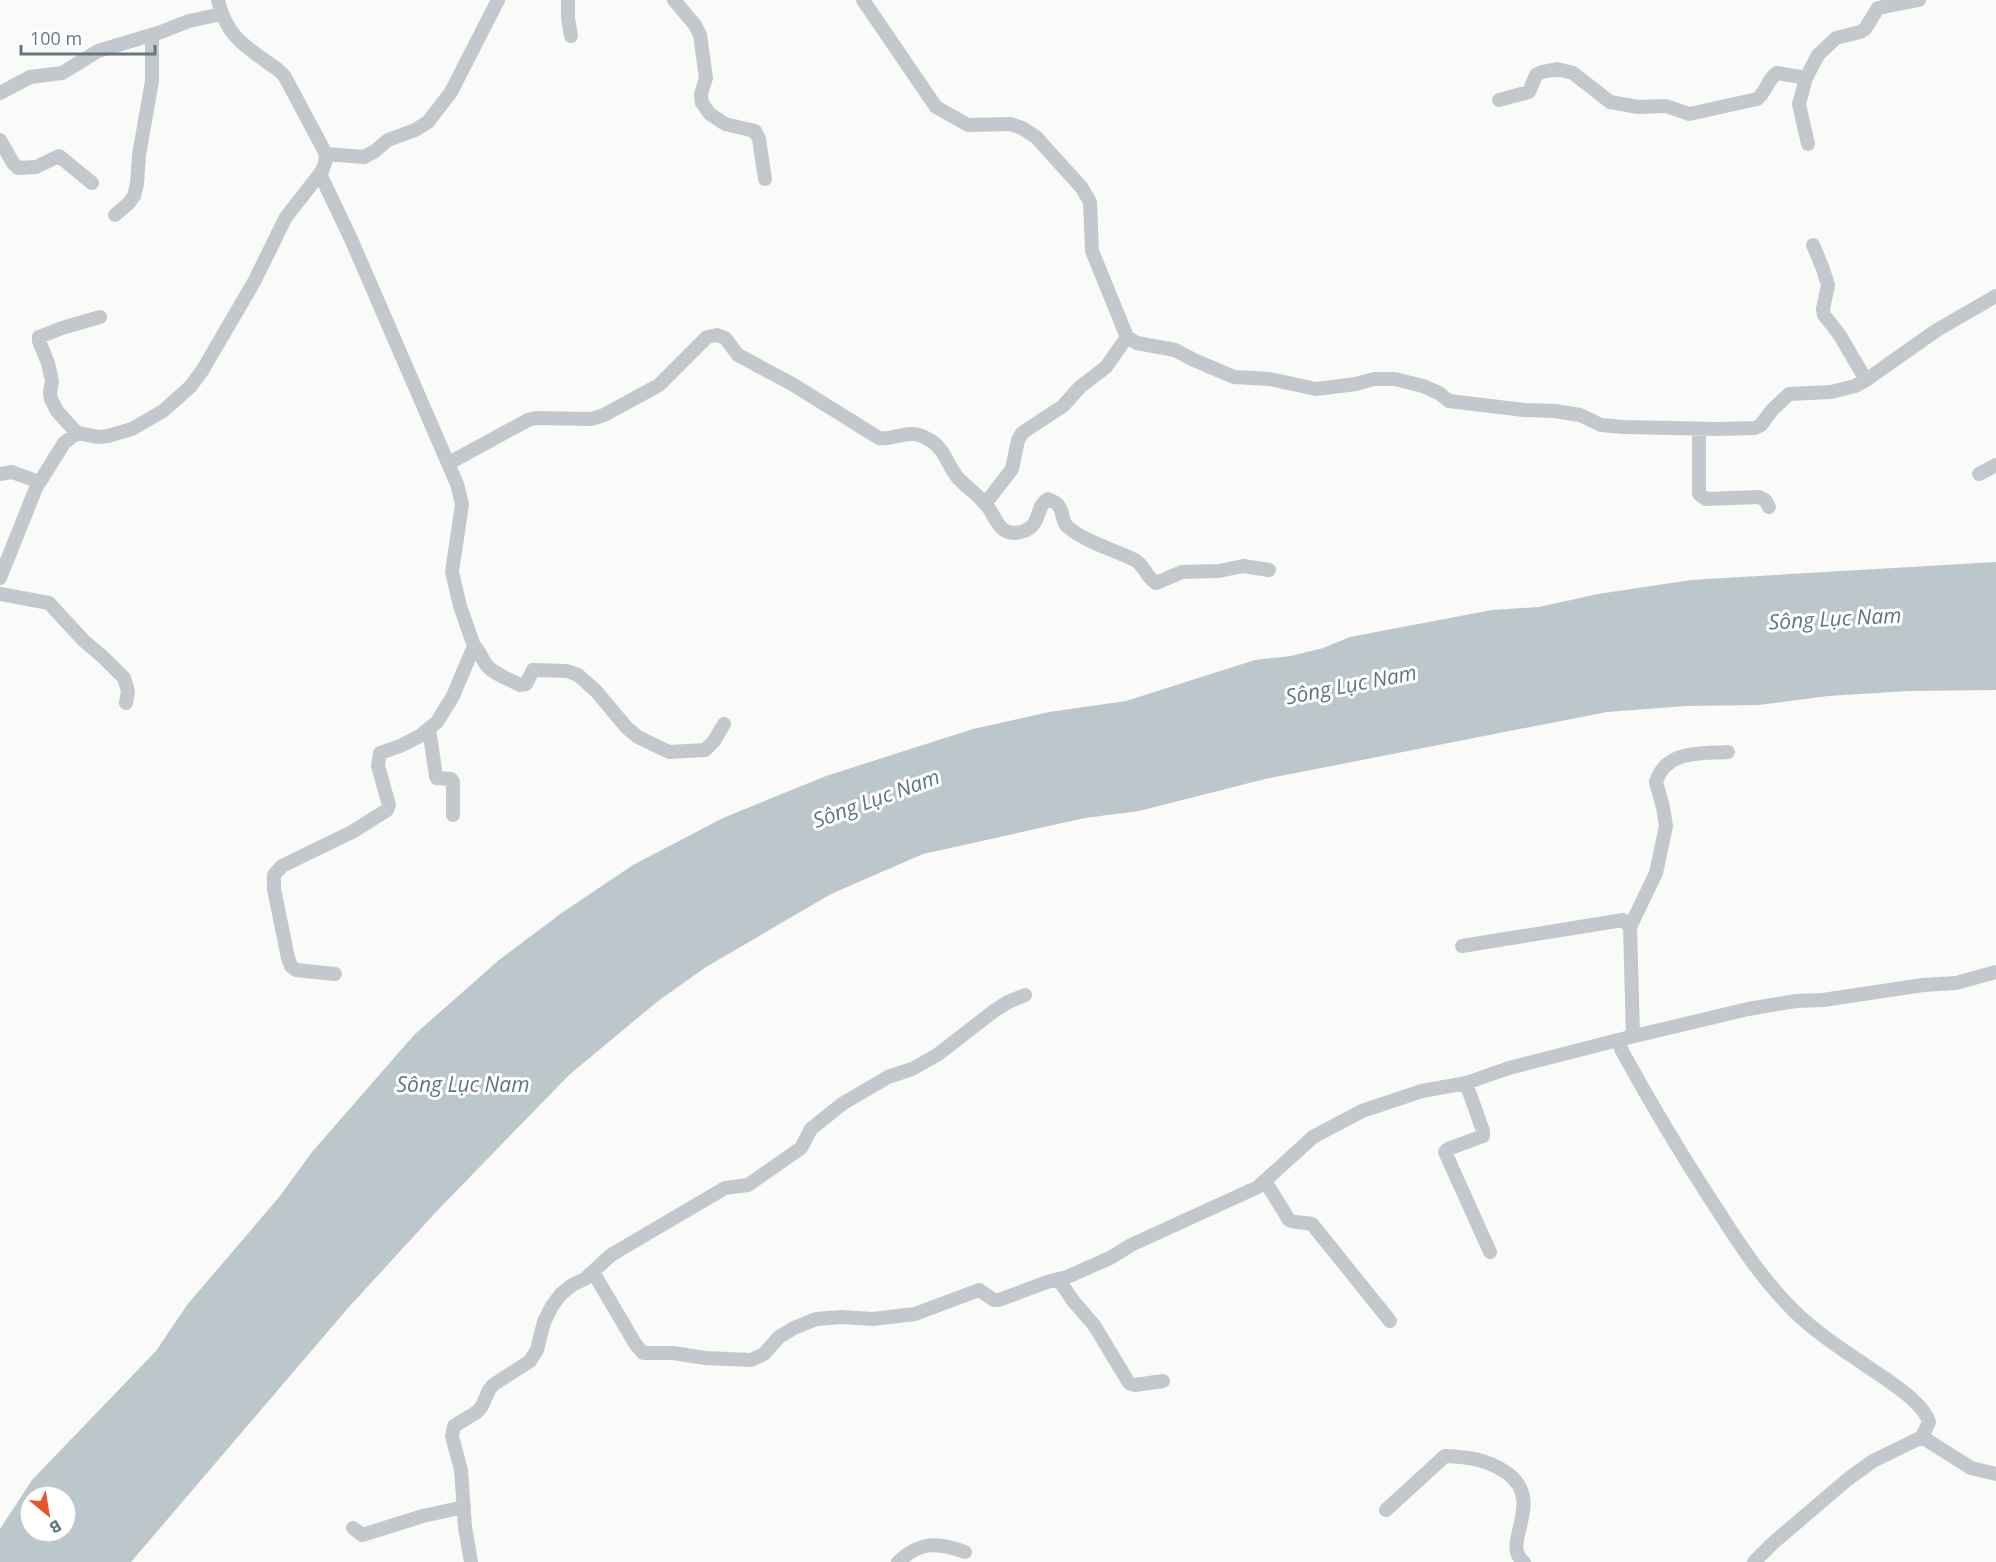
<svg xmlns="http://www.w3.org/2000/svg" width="1996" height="1562" viewBox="0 0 1996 1562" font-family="'Open Sans',sans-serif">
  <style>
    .water { fill: #bbc7cb; fill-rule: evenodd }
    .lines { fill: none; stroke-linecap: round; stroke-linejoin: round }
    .minor { stroke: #c3c8cc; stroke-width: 14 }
    .labels { text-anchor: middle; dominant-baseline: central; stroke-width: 6; stroke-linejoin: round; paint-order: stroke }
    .water-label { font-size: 21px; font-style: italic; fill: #60757c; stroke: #fff }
  </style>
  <rect width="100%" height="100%" fill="#fafaf8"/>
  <!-- water -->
  <path class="water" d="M1996,562V690L1909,691L1828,696L1759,705L1686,706L1607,712L1265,779L1139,811L1085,818L923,854L831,894L706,967L658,1001L569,1075L437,1211L348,1308L131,1562H0V1529L32,1480L156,1351L187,1305L280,1196L312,1152L414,1035L499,960L563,912L633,865L723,818L826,776L973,729L1049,712L1126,701L1255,660L1291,656L1323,648L1350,637L1492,610L1539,607L1598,594L1691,580ZM30,1496H66V1532H30Z"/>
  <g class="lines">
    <!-- minor -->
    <path class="minor" d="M568,0V18L571,36
      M674,0L695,25L700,35L706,78L701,94L702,103L710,114L725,124L755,131L759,139L765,179
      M863,0L936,107L968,125L1010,124L1022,128L1036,137L1082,188L1090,202L1092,251L1127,337L1137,343L1175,350L1194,360L1234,377L1270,379L1316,389L1356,384L1374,379H1395L1423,386L1439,393L1449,401L1524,410L1555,411L1580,415L1601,425L1624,427L1717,429L1755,428L1761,425L1772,410L1789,394L1831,392L1855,386L1866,380L1937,330L1996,296
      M0,93L30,77L62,73L98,51L161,32L189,21L222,14
      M1499,100L1529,92L1536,75L1542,72L1557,69L1573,73L1610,102L1638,107L1666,106L1689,114L1694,113L1757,99C1767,92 1767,79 1777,73L1806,78
      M0,140L13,163L18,168L36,167L59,156L92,183
      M1808,144L1799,104L1806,78L1818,55L1836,38L1860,32L1865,29L1878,8L1919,0
      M326,154L364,157L375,151L388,140L415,130L428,122L451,92L498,0
      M320,174L351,239L457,484L462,504L452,572L460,606L474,646L453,696L437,722L420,736L400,746L380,753L378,766L389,805L387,810L352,832L282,866L274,875V889L288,958L291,966L296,970L335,974
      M115,215L129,203L134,196L137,184L139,155L152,81V35
      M1813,245L1823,269L1828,285L1823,309L1824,315L1839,334L1866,380
      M1699,429V494L1706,499L1759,497L1765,500L1769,507
      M77,433L57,411L51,399L50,392L52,381L48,363L39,341V337L62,328L100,317
      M449,463L528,420L536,418L591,419L604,415L659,385L707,337L717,335L725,338L738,355L792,384L879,438C895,441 908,427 928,439C945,448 947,465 958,478C967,488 980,496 988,507C997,520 1000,537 1021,532C1043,526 1034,507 1048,499C1068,506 1058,519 1068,527C1087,543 1113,549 1135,560C1145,566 1146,577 1156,583L1182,572L1219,571L1243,566L1269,570
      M0,474L12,472L39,482
      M1979,474L1996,465
      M985,504L1012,469L1018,440L1022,433L1063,406L1080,387L1106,367L1127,337
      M0,578L36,488L64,443L77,433L99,437L108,436L132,429L163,411L190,387L202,371L254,282L286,217L322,171L325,163L326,154L285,77C280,70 274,67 267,62C241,44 225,32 218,0
      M0,594L49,603L84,641L103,657L124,678L128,691L126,703
      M474,646C480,651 481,657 485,663C492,674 509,679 520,685L526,684L533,670L567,671L578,675L596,691L627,728L638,737L669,752L705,750L714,741L724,724
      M429,729L436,776L437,778L451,779L453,782V815
      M1462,946L1623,920L1630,927
      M1633,1036L1630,927L1656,873L1666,826L1663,807L1656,782C1666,750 1699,754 1728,752
      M1466,1083L1483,1131V1136L1448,1149L1445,1152L1490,1252
      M1265,1181L1289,1220C1296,1224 1304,1221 1312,1224L1390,1321
      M593,1272L636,1345L643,1353H673L705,1358L751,1360L764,1354L779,1337L794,1328L816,1319L841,1317L873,1319L915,1314L979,1290L994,1300H999L1047,1282L1067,1277L1110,1258L1131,1245L1258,1187L1313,1137L1362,1111L1422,1091L1466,1083L1509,1068L1618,1040
      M1058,1279L1074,1302L1094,1325L1129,1383L1135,1385L1163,1381
      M1922,1437L1971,1468L1996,1474
      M1386,1510L1445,1456C1468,1457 1487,1459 1507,1473C1547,1502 1499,1545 1524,1562
      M353,1528L362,1535L423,1516L464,1507
      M471,1562L465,1527L461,1470L452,1436L454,1426L477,1412L482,1406L489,1390L493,1385L530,1361L537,1350L544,1322L552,1306L561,1294L572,1285L585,1279L611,1255L725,1188L748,1185L801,1148L811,1129L842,1104L888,1077L912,1069L937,1055L994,1011L1008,1002L1025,995
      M898,1562C920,1541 938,1542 965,1552
      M1754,1562L1773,1543L1848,1479L1873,1461L1922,1437L1929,1422C1922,1399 1877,1374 1858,1360C1835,1345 1812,1329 1793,1310C1760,1277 1736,1239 1711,1200C1679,1151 1650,1102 1622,1051L1618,1040L1748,1009L1796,1001L1823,1000L1923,985L1956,983L1996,972"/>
  </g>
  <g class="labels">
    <!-- water labels -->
    <g class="water-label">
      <text transform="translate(1835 618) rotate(-3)">Sông Lục Nam</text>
      <text transform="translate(1351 684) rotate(-11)">Sông Lục Nam</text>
      <text transform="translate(876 798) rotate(-20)">Sông Lục Nam</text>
      <text x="463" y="1084">Sông Lục Nam</text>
    </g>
  </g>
  <!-- north arrow -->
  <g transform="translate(48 1514) rotate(150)"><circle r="28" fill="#ffffff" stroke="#c1c8cd" stroke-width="1.5"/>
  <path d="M0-4.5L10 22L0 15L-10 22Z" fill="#e4572e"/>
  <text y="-9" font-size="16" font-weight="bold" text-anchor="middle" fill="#657683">B</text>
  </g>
  <!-- scale -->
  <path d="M21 45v9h134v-9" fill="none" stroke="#657683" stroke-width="3"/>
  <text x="30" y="45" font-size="18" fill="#657683" stroke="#ffffff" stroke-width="4.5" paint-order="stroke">100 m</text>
</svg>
